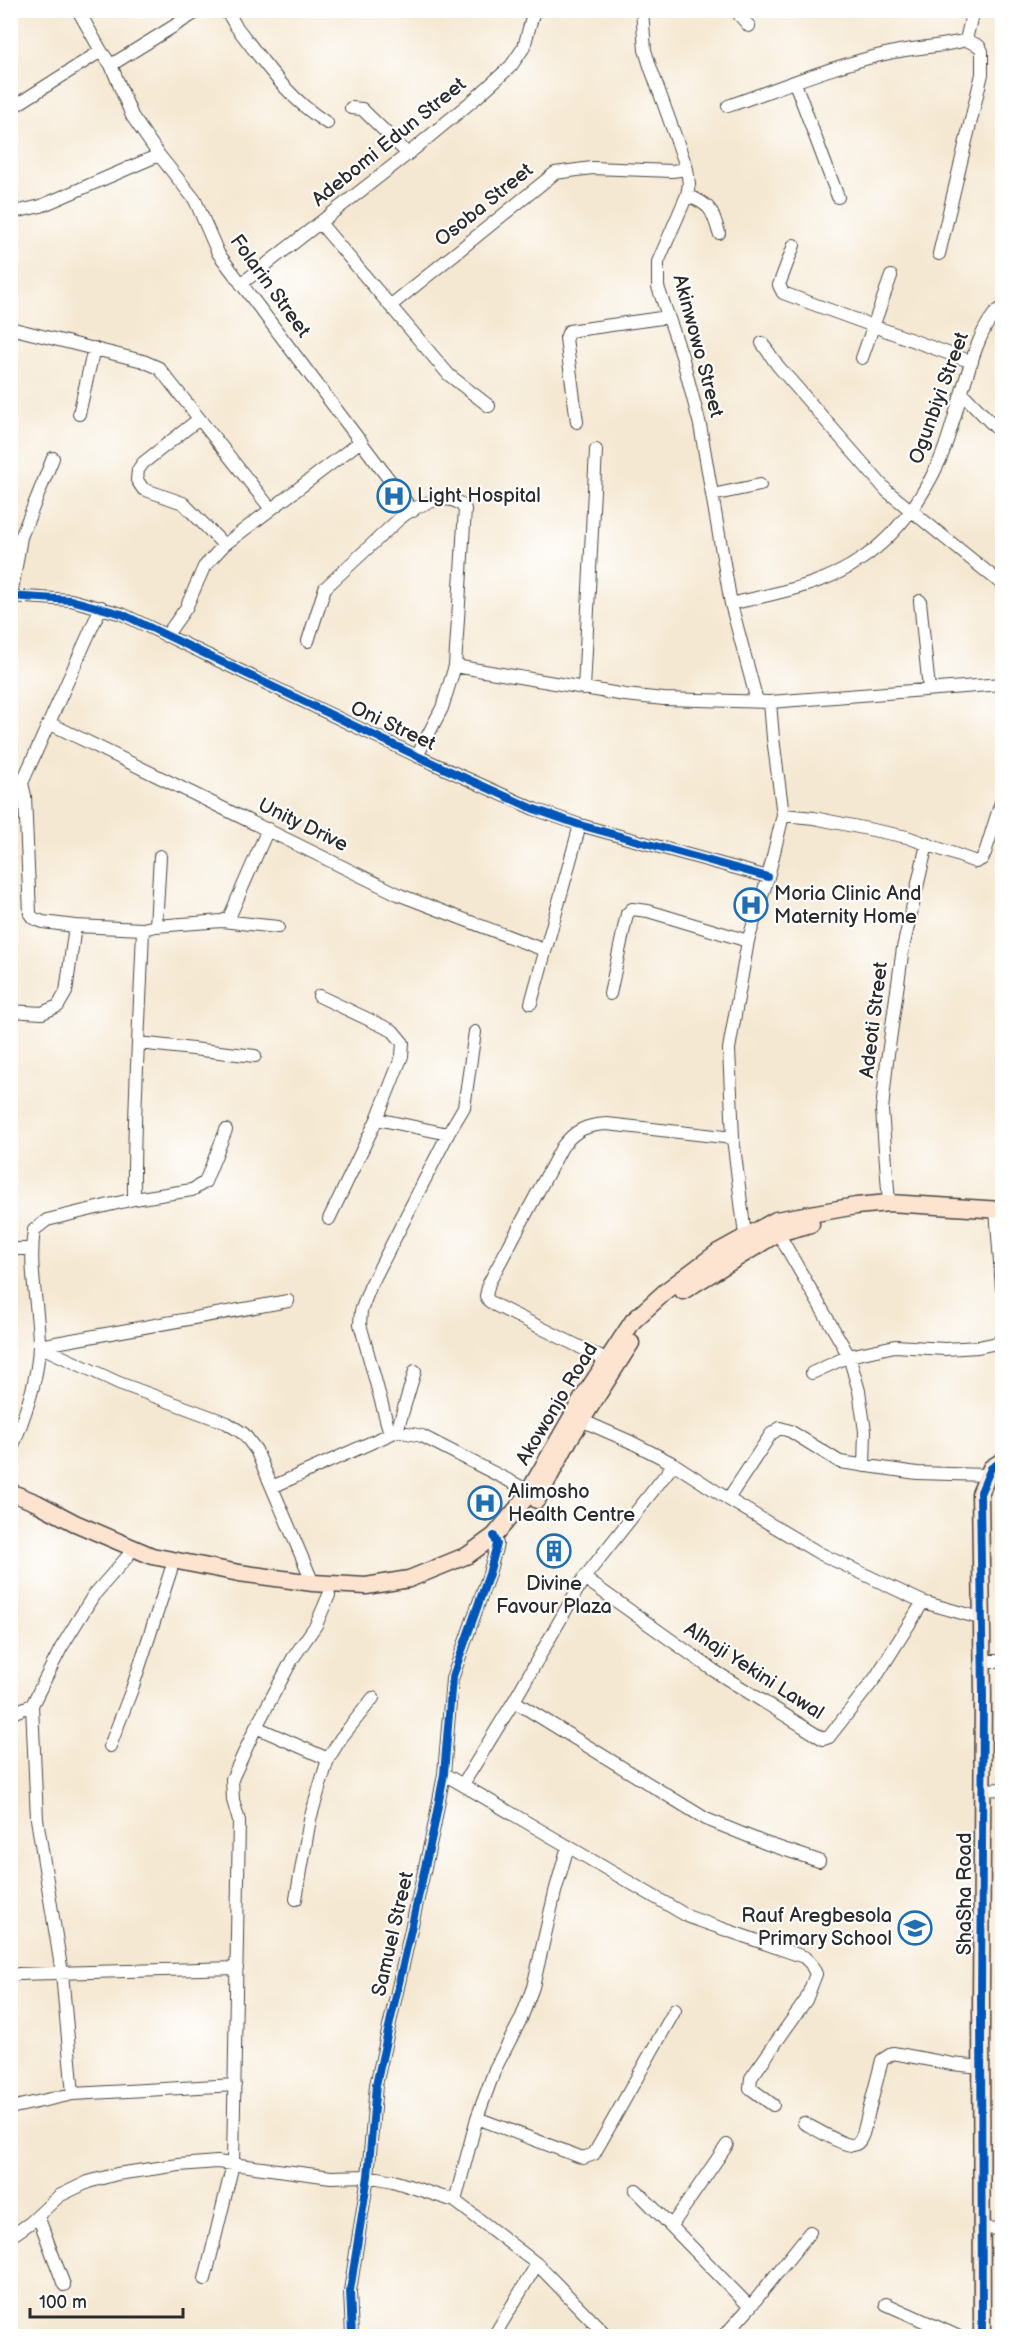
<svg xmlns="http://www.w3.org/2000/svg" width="1013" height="2347" viewBox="0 0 1013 2347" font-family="'Balsamiq Sans',sans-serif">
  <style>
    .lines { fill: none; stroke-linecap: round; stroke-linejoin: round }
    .street-casing { stroke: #494744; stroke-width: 14 }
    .secondary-casing { stroke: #494744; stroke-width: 19 }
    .street { stroke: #fff; stroke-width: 12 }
    .secondary { stroke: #fde4d1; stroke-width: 16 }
    .cycleway-casing { stroke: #fff; stroke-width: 11 }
    .cycleway { stroke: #0057b8; stroke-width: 8 }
    .labels { text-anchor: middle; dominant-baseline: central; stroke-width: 4.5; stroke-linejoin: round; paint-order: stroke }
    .street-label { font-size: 20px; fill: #2b2b2b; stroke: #fff }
    .poi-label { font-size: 20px; fill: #2b2b2b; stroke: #fff; text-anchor: start }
  </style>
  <rect width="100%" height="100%" fill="#fff"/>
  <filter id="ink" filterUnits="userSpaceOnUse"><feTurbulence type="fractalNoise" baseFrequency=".0167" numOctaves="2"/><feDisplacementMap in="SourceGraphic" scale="12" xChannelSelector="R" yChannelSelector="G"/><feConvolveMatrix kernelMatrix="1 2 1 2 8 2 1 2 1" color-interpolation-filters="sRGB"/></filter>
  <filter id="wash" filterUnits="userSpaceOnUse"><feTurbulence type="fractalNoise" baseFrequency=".008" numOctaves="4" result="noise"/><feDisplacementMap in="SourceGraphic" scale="24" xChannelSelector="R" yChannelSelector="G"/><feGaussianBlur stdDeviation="1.35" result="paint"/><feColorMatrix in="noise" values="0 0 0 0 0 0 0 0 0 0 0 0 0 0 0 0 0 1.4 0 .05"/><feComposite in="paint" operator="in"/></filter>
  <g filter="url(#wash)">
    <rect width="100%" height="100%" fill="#f5e8d2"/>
  </g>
  <g filter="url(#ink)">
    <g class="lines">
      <!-- street casing -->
      <g class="street-casing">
        <path id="street" d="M78,10L101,51L111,65L132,116L159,155L195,200L218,253L413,511
          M222,10L230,16L235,25C263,61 288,99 327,123
          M642,10L645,50L650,66L687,169L689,184L687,195L658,262V287L682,356L700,425L731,604L757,701
          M735,10L749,26
          M111,65L200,10
          M795,83L838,197
          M728,106C782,87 837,64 894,52C918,47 942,47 966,40L973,10
          M351,108L362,109L408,154
          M10,109L101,51
          M687,195C710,205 712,208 719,233
          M10,213L41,206L159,155
          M320,223L449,375L489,406
          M794,245L779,285L783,293L972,362
          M939,254L982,74V51L979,46L966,40
          M241,284L408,154L477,97L511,66L524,47L534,10
          M390,306L555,173L592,168L672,171L687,169
          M10,328L143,361L159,368L271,509
          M762,343L778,366L887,491L1002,584
          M862,358L891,276
          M963,394L1002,434
          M79,414L94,348
          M199,419L143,463L138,470L137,480L143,489L183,503L224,545
          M577,422L566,338L569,331L668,317
          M712,495L760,485
          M10,596L71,600L122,614L417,756L534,809L580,825L768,877
          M11,596L21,537L53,458
          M920,601L929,689
          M731,604C774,593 823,586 860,560C896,536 921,501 939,462C955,430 974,321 1002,308
          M101,607L22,783L25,796L30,914L33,918L43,922L75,926L143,929L156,926L222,921L278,927
          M166,636L186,608L204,567L224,545L361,441
          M308,641L325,588L398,520C414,506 450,488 465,509L455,666L442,708L417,756
          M455,666L625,695L664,699L770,702L1002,684
          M584,689L596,450
          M49,723L400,895L544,950
          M783,815L814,818L907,837L976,862L982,859L985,853L1002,799
          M222,921L229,918L268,829
          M156,926L160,856
          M610,994L627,914L632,909L648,911L748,941
          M319,996L393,1031L403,1043L402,1056L377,1119L329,1219
          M531,1003L580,825
          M10,1011L42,1013L58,1006L66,992L75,926
          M139,1043L255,1056
          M10,1117L11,1118
          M377,1119L448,1134
          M134,1199C133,1109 140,1019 143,929
          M889,1203L882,1110L887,1061L903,948L927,844
          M996,1209L1002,1289
          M778,1233L849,1356L859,1391L865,1431L864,1466
          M745,1235L733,1138L729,1049L748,941L768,877L783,815L773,738L770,702
          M10,1249H31
          M39,1346L119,1383L227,1423L244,1434L256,1450L313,1583
          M39,1346L288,1301
          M606,1360L495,1305L489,1301L486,1296L489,1283L562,1147C575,1130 586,1125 607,1124L733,1138
          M812,1373L849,1356L895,1346L945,1349L978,1347L1002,1342
          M574,1417L631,1442L674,1464L728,1499L819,1553L923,1602L983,1619
          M397,1431L415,1371
          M390,1434L360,1324L361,1311L370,1287L448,1134L464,1107L475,1032
          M10,1454C23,1419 38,1383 39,1346C39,1308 28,1269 34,1230L47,1220L134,1199L192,1190L205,1182L226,1130
          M272,1487L397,1431L422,1436L529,1491
          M728,1499L771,1434L780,1428L790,1431L840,1462L917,1473L986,1475
          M584,1578L713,1670L823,1739L829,1737L876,1677L923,1602
          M983,1661H1002
          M514,1701L706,1819L765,1843L819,1861
          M10,1714L32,1705
          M256,1727L328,1759
          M110,1746L132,1689L171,1570
          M444,1774L689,1917L804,1957L811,1964L816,1974L806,2000L751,2078L750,2088L773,2105
          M463,1784L514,1701L584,1578L674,1464
          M982,1790L1002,1789
          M296,1899L310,1819L328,1759L341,1738L373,1698
          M10,1977L18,1974L237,1968
          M73,2094L62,1973L37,1819L32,1705L61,1648L93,1596L128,1556
          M10,2108L73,2094L235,2085
          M477,2118L583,2158L594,2154L675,2010
          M804,2123C814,2128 843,2146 853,2145C859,2144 861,2139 863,2134L882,2060L893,2053L952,2064L981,2067
          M636,2190L750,2307L724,2336
          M455,2201L477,2118L495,2069L521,2019L533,1987L555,1892L568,1846
          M38,2216L64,2285
          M672,2225L727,2145
          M982,2228L1002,2229
          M10,2237L30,2223L59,2196L88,2182L117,2174L179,2165L217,2162L331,2177L368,2176L393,2181L455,2201L537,2264L607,2336
          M205,2279L233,2164L239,1821L233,1800L232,1779L256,1727L293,1658L316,1625L329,1595
          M886,2304L957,2336
          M750,2307L810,2232
          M352,2336L350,2291L368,2176L376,2085L434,1827L444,1774L452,1679L489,1574L497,1544L494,1536
          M494,2336L537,2264"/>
      </g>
      <!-- secondary casing -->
      <g class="secondary-casing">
        <path id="secondary" d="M683,1291L778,1233L811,1224
          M10,1492L37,1503L75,1523L152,1556L239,1573L313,1583L366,1586L409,1579L468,1555L494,1536L524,1500L582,1399L633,1321L666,1291L718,1252L776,1220L856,1206L889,1203L1002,1210
          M537,1500L569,1440L631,1343
          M982,2336L981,1999L983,1695L980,1494L991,1468L1002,1461"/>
      </g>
      <!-- street -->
      <use href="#street" class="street"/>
      <!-- secondary -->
      <use href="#secondary" class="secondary"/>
      <!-- cycleway casing -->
      <g class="cycleway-casing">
        <path id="cycleway" d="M10,596L71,600L122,614L417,756L534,809L580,825L768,877
          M352,2336L350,2291L368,2176L376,2085L434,1827L444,1774L452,1679L489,1574L497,1544L494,1536
          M982,2336L981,1999L983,1695L980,1494L991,1468L1002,1461"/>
      </g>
      <!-- cycleway -->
      <use href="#cycleway" class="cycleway"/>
    </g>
  </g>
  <!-- icons -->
  <defs>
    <g id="hospital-ring" transform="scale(1.725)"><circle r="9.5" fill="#fff" stroke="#1f6fb2" stroke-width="1.5"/><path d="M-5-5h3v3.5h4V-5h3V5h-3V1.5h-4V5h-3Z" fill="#1f6fb2"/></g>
    <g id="building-ring" transform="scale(1.725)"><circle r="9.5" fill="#fff" stroke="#1f6fb2" stroke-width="1.5"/><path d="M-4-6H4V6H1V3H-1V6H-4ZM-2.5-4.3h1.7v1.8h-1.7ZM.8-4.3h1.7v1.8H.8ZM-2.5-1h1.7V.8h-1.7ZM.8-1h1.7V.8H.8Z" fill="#1f6fb2"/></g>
    <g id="school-ring" transform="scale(1.725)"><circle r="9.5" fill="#fff" stroke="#1f6fb2" stroke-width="1.5"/><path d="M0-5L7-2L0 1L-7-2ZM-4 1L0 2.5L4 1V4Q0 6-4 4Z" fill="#1f6fb2"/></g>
  </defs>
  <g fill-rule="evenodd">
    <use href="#hospital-ring" x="394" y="496"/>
    <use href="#hospital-ring" x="751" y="905"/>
    <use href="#hospital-ring" x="485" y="1503"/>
    <use href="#building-ring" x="554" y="1551"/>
    <use href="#school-ring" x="915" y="1928"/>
  </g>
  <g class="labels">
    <!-- street labels -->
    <g class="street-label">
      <text transform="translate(389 142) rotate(-39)">Adebomi Edun Street</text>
      <text transform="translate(484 205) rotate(-39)">Osoba Street</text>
      <text transform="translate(270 286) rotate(54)">Folarin Street</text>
      <text transform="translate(698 346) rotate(75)">Akinwowo Street</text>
      <text transform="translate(939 398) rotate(-70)">Ogunbiyi Street</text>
      <text transform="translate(393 726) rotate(25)">Oni Street</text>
      <text transform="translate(303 825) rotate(26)">Unity Drive</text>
      <text transform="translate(874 1020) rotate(-83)">Adeoti Street</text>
      <text transform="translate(557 1404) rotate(-59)">Akowonjo Road</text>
      <text transform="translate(754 1671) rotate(33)">Alhaji Yekini Lawal</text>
      <text transform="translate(965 1894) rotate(-90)">ShaSha Road</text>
      <text transform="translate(393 1934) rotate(-77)">Samuel Street</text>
    </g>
    <!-- poi labels -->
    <g class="poi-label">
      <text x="417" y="496">Light Hospital</text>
      <text x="774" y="894">Moria Clinic And<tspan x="774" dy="23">Maternity Home</tspan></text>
      <text x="508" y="1492">Alimosho<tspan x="508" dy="23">Health Centre</tspan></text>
      <text x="554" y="1584" text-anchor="middle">Divine<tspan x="554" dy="23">Favour Plaza</tspan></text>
      <text x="892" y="1916" text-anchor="end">Rauf Aregbesola<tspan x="892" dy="23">Primary School</tspan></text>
    </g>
  </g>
  <!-- margin -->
  <rect width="1013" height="2347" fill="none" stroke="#fff" stroke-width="36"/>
  <!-- scale -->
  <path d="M30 2308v9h153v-9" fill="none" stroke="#2b2b2b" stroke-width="3"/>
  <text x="39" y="2308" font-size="18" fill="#2b2b2b" stroke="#ffffff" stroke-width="4.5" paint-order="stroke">100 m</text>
</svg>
